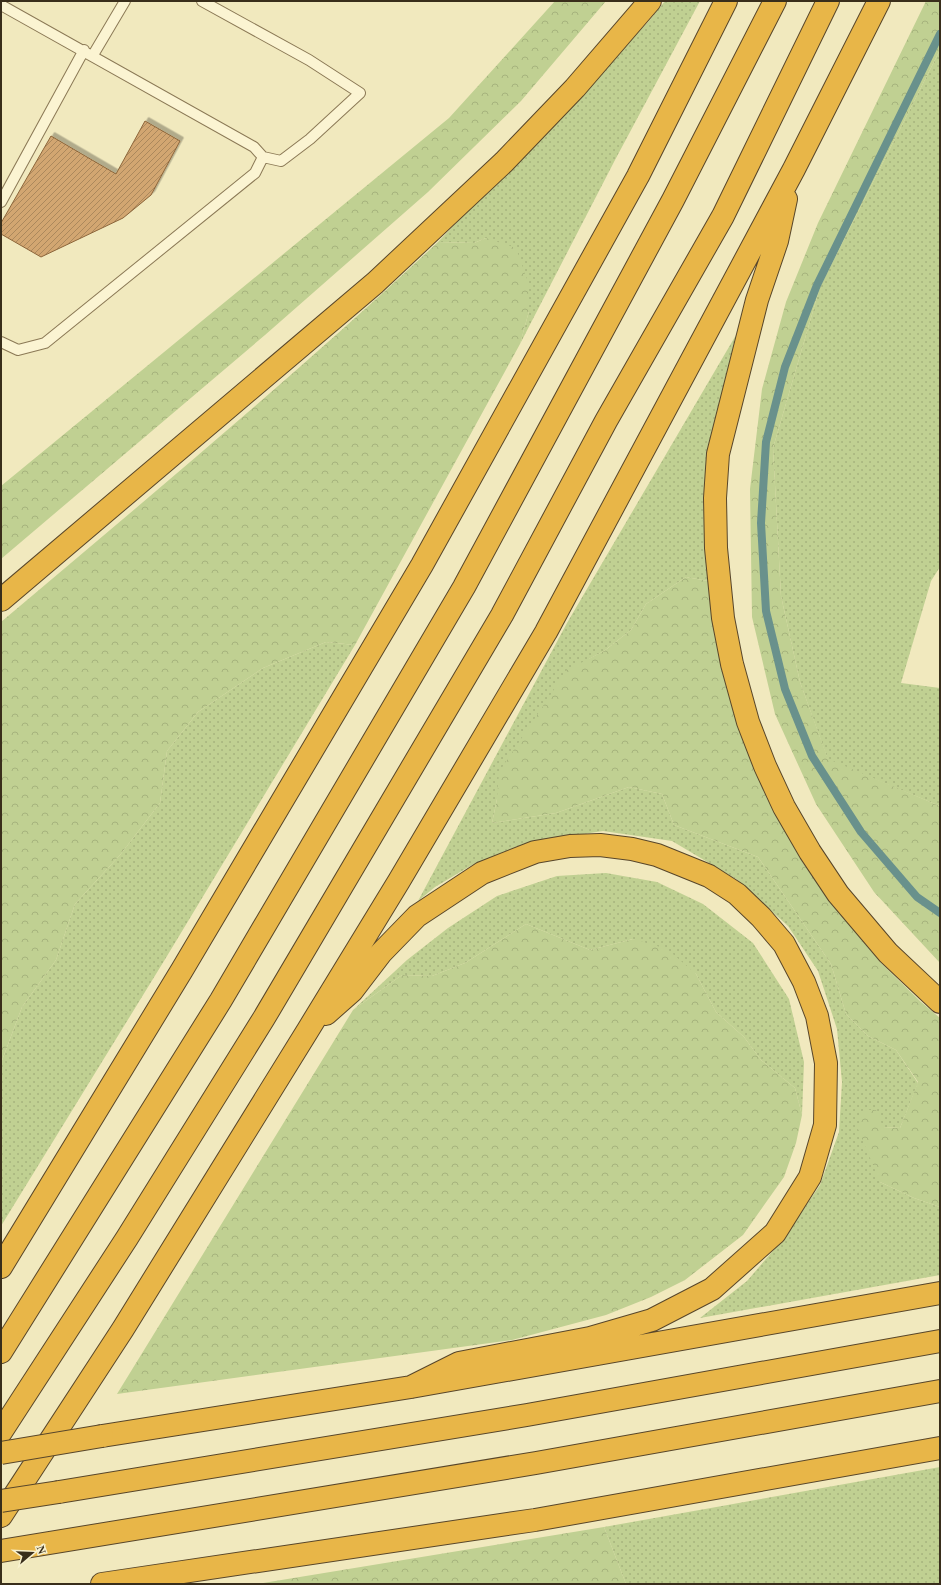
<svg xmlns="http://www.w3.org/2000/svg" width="941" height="1585" viewBox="0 0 941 1585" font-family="'Times New Roman',serif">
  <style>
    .grass { fill: url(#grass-dots) }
    .forest { fill: url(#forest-crowns) }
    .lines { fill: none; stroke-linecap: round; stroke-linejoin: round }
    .stream { stroke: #69918c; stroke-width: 8 }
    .building { fill: url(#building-hatch); stroke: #8c653a; filter: url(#shadow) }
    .lane-casing { stroke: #8b7956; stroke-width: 12 }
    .highway-casing { stroke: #58462a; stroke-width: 24 }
    .lane { stroke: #fbf4d2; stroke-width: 10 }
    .highway { stroke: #e8b648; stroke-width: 22 }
    .highway-bridge-casing { stroke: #58462a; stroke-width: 24; stroke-linecap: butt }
    .highway-bridge { stroke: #e8b648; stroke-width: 22 }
  </style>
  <defs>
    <pattern id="grass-dots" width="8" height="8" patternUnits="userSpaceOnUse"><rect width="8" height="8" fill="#c0d092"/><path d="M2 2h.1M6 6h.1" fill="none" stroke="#a6b37d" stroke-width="1.8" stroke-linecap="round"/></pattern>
    <pattern id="forest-crowns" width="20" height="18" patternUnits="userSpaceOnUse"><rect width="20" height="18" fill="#c0d092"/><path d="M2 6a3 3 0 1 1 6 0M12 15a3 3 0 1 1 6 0" fill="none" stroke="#a6b37d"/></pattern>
    <pattern id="building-hatch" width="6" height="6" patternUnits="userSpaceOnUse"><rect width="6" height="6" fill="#d2a671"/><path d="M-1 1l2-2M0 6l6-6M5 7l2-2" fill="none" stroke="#ab885c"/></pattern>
    <filter id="shadow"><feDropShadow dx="3.5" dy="-3.5" stdDeviation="0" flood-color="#0004"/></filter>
  </defs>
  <rect width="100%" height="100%" fill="#f1e9be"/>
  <!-- grass -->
  <path class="grass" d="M665,1H700L615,160L520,344L529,311L486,238L474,243L438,242L648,22Z
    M940,50V567L931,581L901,683L940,688V806L828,760L800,682L781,596L773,448L820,287Z
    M736,335L713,435L707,542L708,581L686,577L646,604L631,630L604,651L589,659L497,799L492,823L556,813L629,787L662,794L674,825L758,857L831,964L846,1014L868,1036L896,1050L918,1083L900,1128L883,1127L880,1182L914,1198L940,1207V1275L700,1318L747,1281L784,1238L820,1185L839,1132L842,1082L837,1029L818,971L788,926L736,879L672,841L603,831L531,842L472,865L435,887L418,901L567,623Z
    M326,642L355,645L164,961L1,1226V1063L22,1007L56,960L75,904L120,855L160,803L167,751L198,712L263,668Z
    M606,873L657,882L703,904L753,943L789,999L804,1062L802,1115L795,1088L761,1060L744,1037L716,1012L696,974L633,939L590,950L526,924L465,963L432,976L402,975L353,1010L407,960L448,928L497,896L557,876Z
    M940,1467V1584H626L604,1527Z"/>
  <!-- forest -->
  <path class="forest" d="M555,1H606L521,101L428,192L265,335L1,559V486L449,118Z
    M926,1H940V50L820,287L773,448L781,596L800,682L828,759L940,806V963L874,892L816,804L775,714L752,617L750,489L762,389L786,302L818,223Z
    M486,238L516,248L528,282L529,311L520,344L355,645L326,642L263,668L198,712L167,751L160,803L120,855L75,904L56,960L22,1007L1,1063V622C149,497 297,374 438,242L474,243Z
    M686,577L708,581L717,629L778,818L803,863L832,904L881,963L921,1002L940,1018V1207L914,1198L880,1182L858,1129L863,1110H876L883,1127L900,1128L918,1082L896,1050L868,1036L846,1014L831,964L758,857L674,825L662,794L629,787L556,813L492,823L497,799L499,772L567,670L604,651L631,630L646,604Z
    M526,924L590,950L633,939L667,949L696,974L716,1012L744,1037L761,1060L795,1088L802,1115L796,1143L784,1177L743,1235L685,1280L651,1297L606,1315L512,1340L117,1394L353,1010L402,975L432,976L465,963Z
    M604,1527L626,1584H257Z"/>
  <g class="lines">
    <!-- stream -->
    <path class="stream" d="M940,34L817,285L785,367L766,442L761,523L766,611L785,689L812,756L861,832L917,897L940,913"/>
  </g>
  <!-- building -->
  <path class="building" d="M145,121L180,141L151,195L123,218L41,257L1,234V223L51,136L116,174Z"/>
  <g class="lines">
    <!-- lane casing -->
    <g class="lane-casing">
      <path id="lane" d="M202,1L309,60L360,93L310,139L281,161L263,157
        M1,5L254,147L263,157L255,173L45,343L18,350L1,342
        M93,55L125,1
        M1,202L84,50"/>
    </g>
    <!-- highway casing -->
    <g class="highway-casing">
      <path id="highway" d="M786,199L777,241L757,300L718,454L715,498L716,548L723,618L732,664L748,722L765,766L784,807L810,852L838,894L888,953L940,1002
        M1,600L375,283L504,162L575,88L650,1
        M326,1014L352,991L381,953L417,916L482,873L535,852L570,846L600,845L632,849L657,855L709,876L737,894L761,917L784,944L804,982L817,1016L826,1063L825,1125L810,1177L775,1233L712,1289L652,1320L590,1338L459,1363L411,1387
        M1,1267L182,970L422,565L638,176L726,1
        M1,1352L221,1000L464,587L673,200L775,1
        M1,1432L127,1238L264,1018L502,615L606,421L723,216L828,1
        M102,1436L411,1387L940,1293
        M59,1492L527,1415L940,1341
        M1,1516L123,1329L308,1030L399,881L546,632L794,169L879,1
        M1,1551L536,1463L940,1391
        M102,1584L535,1520L940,1448"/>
    </g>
    <!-- lane -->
    <use href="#lane" class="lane"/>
    <!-- highway -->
    <use href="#highway" class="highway"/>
    <!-- highway-bridge casing -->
    <g class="highway-bridge-casing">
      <path id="highway-bridge" d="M1,1453L102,1436
        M1,1501L59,1492"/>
    </g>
    <!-- highway-bridge -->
    <use href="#highway-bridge" class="highway-bridge"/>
  </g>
  <!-- border -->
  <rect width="941" height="1585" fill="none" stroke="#392e1b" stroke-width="4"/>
  <!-- north arrow -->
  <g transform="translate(32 1553) rotate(71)" stroke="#f8f1ce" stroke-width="3" paint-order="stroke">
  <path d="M0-3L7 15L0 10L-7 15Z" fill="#392e1b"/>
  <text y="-6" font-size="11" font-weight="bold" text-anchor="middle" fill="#392e1b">N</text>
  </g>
</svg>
